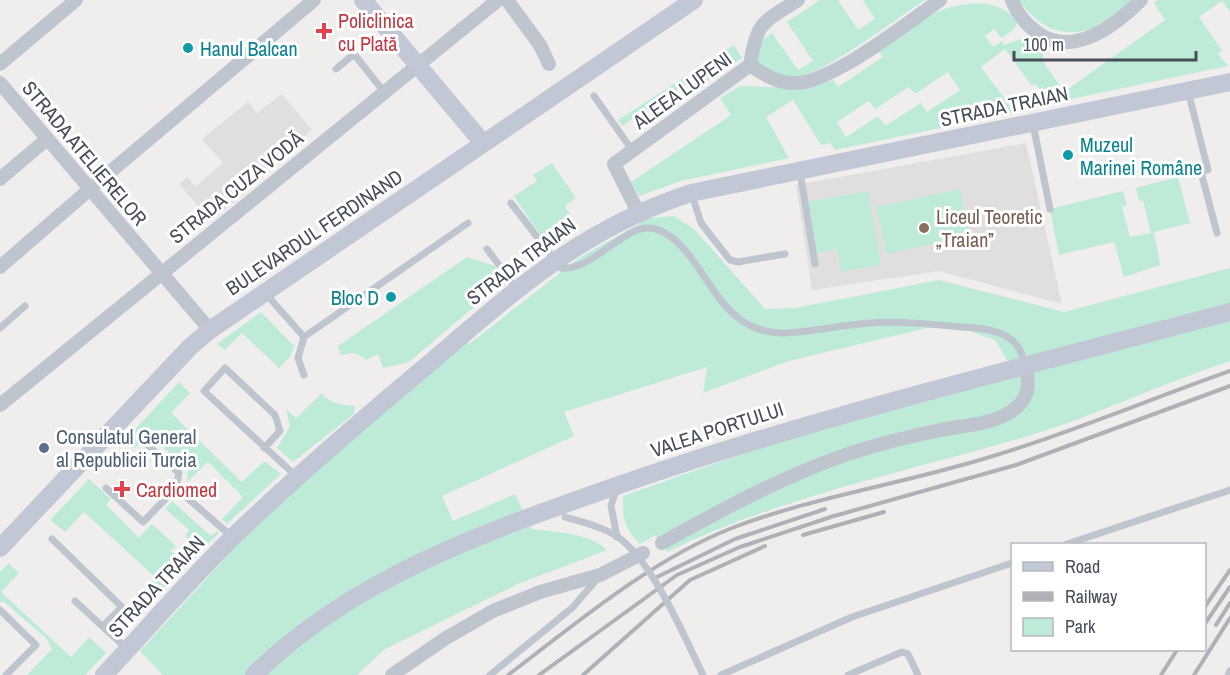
<svg xmlns="http://www.w3.org/2000/svg" width="1230" height="675" viewBox="0 0 1230 675" font-family="'Archivo Narrow',sans-serif">
  <style>
    .education { fill: #e1dfde }
    .green { fill: #beebd7; fill-rule: evenodd }
    .lines { fill: none; stroke-linecap: round; stroke-linejoin: round }
    .lane { stroke: #bfc5ce; stroke-width: 7 }
    .street { stroke: #bfc5ce; stroke-width: 14 }
    .secondary { stroke: #c1c7d5; stroke-width: 18 }
    .rail { stroke: #b0b1b7; stroke-width: 4 }
    .lane-bridge { stroke: #bfc5ce; stroke-width: 7 }
    .health-dot { fill: #e0444e; stroke: #fff; stroke-width: 2 }
    .culture-dot { fill: #0f9aa8; stroke: #fff; stroke-width: 2 }
    .education-dot { fill: #8d6e63; stroke: #fff; stroke-width: 2 }
    .service-dot { fill: #5c6f8a; stroke: #fff; stroke-width: 2 }
    .labels { text-anchor: middle; dominant-baseline: central; stroke-width: 6; stroke-linejoin: round; paint-order: stroke }
    .health-label { font-size: 20px; fill: #be3a42; stroke: #fff; text-anchor: start }
    .culture-label { font-size: 20px; fill: #0d838f; stroke: #fff; text-anchor: start }
    .street-label { font-size: 20px; fill: #474d59; stroke: #fff }
    .education-label { font-size: 20px; fill: #785e54; stroke: #fff; text-anchor: start }
    .service-label { font-size: 20px; fill: #4e5e75; stroke: #fff; text-anchor: start }
  </style>
  <rect width="100%" height="100%" fill="#f0eeed"/>
  <!-- education -->
  <path class="education" d="M282,94L312,130L283,153L286,158L279,164L275,161L245,185L249,190L211,221L179,184L187,177L196,186L223,163L202,139L248,102L257,113Z
    M1026,143L1062,304L939,271L812,290L796,185Z"/>
  <!-- green -->
  <path class="green" d="M820,0H838L858,30L875,19L863,0H925C897,18 829,71 800,76C787,78 766,72 755,65L761,41L772,33L798,70L813,61L787,22Z
    M1019,0H1131C1096,39 1051,47 1019,0Z
    M1157,0H1230V12L1222,1L1199,17L1222,51L1218,54L1228,66L1052,103L1035,84L1032,86L1005,49L981,67L1008,103L1012,113L835,150L830,143L821,145L793,100L766,117L789,158L681,181L639,196L631,182L731,115L720,98L740,86L807,88L833,80L838,87L883,57L878,49C914,25 941,0 987,4C1000,7 1012,11 1017,24L1013,30L1001,38L994,29L985,36L993,47L1002,41L1004,45L1024,38L1035,41L1043,55L1042,60L1064,92L1165,20L1154,3ZM948,72L960,90L927,112L921,103L885,126L878,116L846,137L837,122L869,101L875,109L909,87L915,94Z
    M734,45L742,58L702,84L697,77L622,126L618,120Z
    M552,163L576,198L565,206L576,225L546,244L514,196L537,181L533,175Z
    M1178,177L1190,223L1154,232L1160,265L1124,277L1114,242L1059,255L1050,209L1123,191L1127,205L1122,207L1130,237L1151,233L1143,200L1139,201L1136,188Z
    M960,189L970,236L887,254L876,207Z
    M868,191L881,265L841,272L837,249L817,253L808,202Z
    M674,216L695,230L765,309L795,308L939,280L1064,312L1230,268V361C1161,384 1095,416 1025,437C905,472 780,497 667,552L655,535L640,544C623,526 623,519 623,496L779,441L1015,374L996,341L970,331L931,327L789,361L703,393L707,367L564,412L574,436L442,496L453,521L515,494L532,529C554,532 591,533 607,550L518,584L385,649L357,675H163L140,651L250,531L318,468L466,342L469,344L579,258L649,218Z
    M467,257L495,266L501,277L500,285L409,362L383,368L378,354L367,360L355,353L341,355L338,346Z
    M261,312L294,346L290,357L279,368L242,333L225,350L217,344Z
    M179,382L190,393L171,413L242,482L262,463L266,462L281,474L227,524L222,519L243,497L208,462L187,482L188,468L152,438L134,448L125,440Z
    M322,393C329,404 343,405 355,406L354,414L293,462L277,448L290,426L286,409L296,418Z
    M89,479L111,499L106,505L139,538L152,524L176,546L171,551L186,564L121,637L117,634L137,610L131,604L156,578L84,512L65,532L50,520Z
    M172,501L211,536L217,531L219,533L200,551L185,536L189,530L165,509Z
    M9,563L19,573L1,592L71,657L89,637L106,653L85,675H27L52,649L46,638L4,602H0V572Z"/>
  <g class="lines">
    <!-- lane -->
    <path class="lane" d="M336,69L354,54L384,92
      M1188,91L1208,170L1194,174
      M594,96L632,150
      M1033,124L1050,209
      M800,172L815,264
      M1201,172L1217,233
      M692,195L701,223L730,260L738,262L785,254
      M511,203L561,268C595,272 627,217 659,230C707,250 713,334 784,333C813,332 841,325 870,323C900,321 931,324 961,327C977,328 996,329 1009,338C1019,344 1022,354 1025,365
      M487,249L517,289
      M265,293L304,337L468,223
      M0,328L25,306
      M304,375L298,358L304,337
      M264,448L280,431L275,415L225,368L204,391L296,476
      M106,488L143,522L176,488L179,473L144,442
      M176,488L231,536
      M616,490L611,506L617,537
      M52,539L122,607L103,626
      M1067,544L1230,490
      M75,601L126,648
      M0,610L36,645L6,675
      M490,675L572,608L599,577
      M721,675L852,617L1012,563
      M848,675L902,652L908,654L918,675
      M1228,675L1230,671"/>
    <!-- street -->
    <path class="street" d="M507,0L540,45L549,64
      M1012,0C1017,14 1025,24 1038,33C1073,58 1115,26 1141,0
      M0,64L76,0
      M750,65C763,74 775,82 792,83C828,86 909,22 940,0
      M0,83L210,330
      M0,179L47,139
      M97,183L314,0
      M638,212L614,164L750,65C757,21 762,23 798,0
      M0,267L90,189
      M0,405L498,0
      M662,543C721,510 784,476 848,454C879,444 910,436 941,430C965,425 991,425 1012,411C1029,399 1030,386 1026,367
      M392,675L446,638L493,611L540,592L600,575L643,553"/>
    <!-- secondary -->
    <path class="secondary" d="M363,0L483,143
      M0,548L190,347L210,330L694,0
      M104,675C147,629 189,580 234,536C297,475 364,418 431,362C517,289 581,229 691,193L1230,82
      M254,675C353,577 488,531 616,486C817,416 1024,367 1230,312"/>
    <!-- rail -->
    <path class="rail" d="M803,535L884,512
      M653,579L735,539L825,509
      M1204,608L1230,570
      M1204,625L1230,587
      M1216,625L1230,603
      M508,675C578,622 649,561 732,528C802,501 878,488 951,468C1046,443 1137,404 1230,371
      M539,675L677,575L740,547L834,516L1016,465L1230,386
      M583,675L690,580L765,546
      M1161,675L1177,650
      M1194,675L1230,618"/>
    <!-- lane-bridge -->
    <path class="lane-bridge" d="M565,517C582,522 603,527 618,537C653,562 684,636 703,675"/>
  </g>
  <!-- markers -->
  <g class="health-dot">
    <path d="M321 22h6v6h6v6h-6v6h-6v-6h-6v-6h6z"/>
    <path d="M119 480h6v6h6v6h-6v6h-6v-6h-6v-6h6z"/>
  </g>
  <g class="culture-dot">
    <circle cx="188" cy="48" r="6"/>
    <circle cx="1068" cy="155" r="6"/>
    <circle cx="391" cy="297" r="6"/>
  </g>
  <circle class="education-dot" cx="924" cy="228" r="6"/>
  <circle class="service-dot" cx="44" cy="448" r="6"/>
  <g class="labels">
    <!-- health labels -->
    <g class="health-label">
      <text x="338" y="20">Policlinica<tspan x="338" dy="23">cu Plată</tspan></text>
      <text x="136" y="489">Cardiomed</text>
    </g>
    <!-- culture labels -->
    <g class="culture-label">
      <text x="200" y="48">Hanul Balcan</text>
      <text x="1080" y="144">Muzeul<tspan x="1080" dy="23">Marinei Române</tspan></text>
      <text x="379" y="297" text-anchor="end">Bloc D</text>
    </g>
    <!-- street labels -->
    <g class="street-label">
      <text transform="translate(682 90) rotate(-36)">ALEEA LUPENI</text>
      <text transform="translate(1004 106) rotate(-12)">STRADA TRAIAN</text>
      <text transform="translate(85 153) rotate(50)">STRADA ATELIERELOR</text>
      <text transform="translate(236 187) rotate(-39)">STRADA CUZA VODĂ</text>
      <text transform="translate(314 232) rotate(-34)">BULEVARDUL FERDINAND</text>
      <text transform="translate(521 261) rotate(-37)">STRADA TRAIAN</text>
      <text transform="translate(717 429) rotate(-18)">VALEA PORTULUI</text>
      <text transform="translate(156 586) rotate(-47)">STRADA TRAIAN</text>
    </g>
    <!-- education labels -->
    <g class="education-label">
      <text x="936" y="216">Liceul Teoretic<tspan x="936" dy="23">„Traian”</tspan></text>
    </g>
    <!-- service labels -->
    <g class="service-label">
      <text x="56" y="436">Consulatul General<tspan x="56" dy="23">al Republicii Turcia</tspan></text>
    </g>
  </g>
  <!-- legend -->
  <rect x="1011" y="543" width="195" height="108" fill="#ffffff" stroke="#b5b8bd" stroke-width="1.5"/>
  <rect x="1023" y="562" width="30" height="9" fill="#c1c7d5" stroke="#b5b8bd" stroke-width="1.5"/>
  <text x="1065" y="573" font-size="18" fill="#474d59">Road</text>
  <rect x="1023" y="592" width="30" height="9" fill="#b0b1b7" stroke="#b5b8bd" stroke-width="1.5"/>
  <text x="1065" y="603" font-size="18" fill="#474d59">Railway</text>
  <rect x="1023" y="618" width="30" height="18" fill="#beebd7" stroke="#b5b8bd" stroke-width="1.5"/>
  <text x="1065" y="633" font-size="18" fill="#474d59">Park</text>
  <!-- scale -->
  <path d="M1014 51v9h182v-9" fill="none" stroke="#474d59" stroke-width="3"/>
  <text x="1023" y="51" font-size="18" fill="#474d59" stroke="#ffffff" stroke-width="4.5" paint-order="stroke">100 m</text>
</svg>
